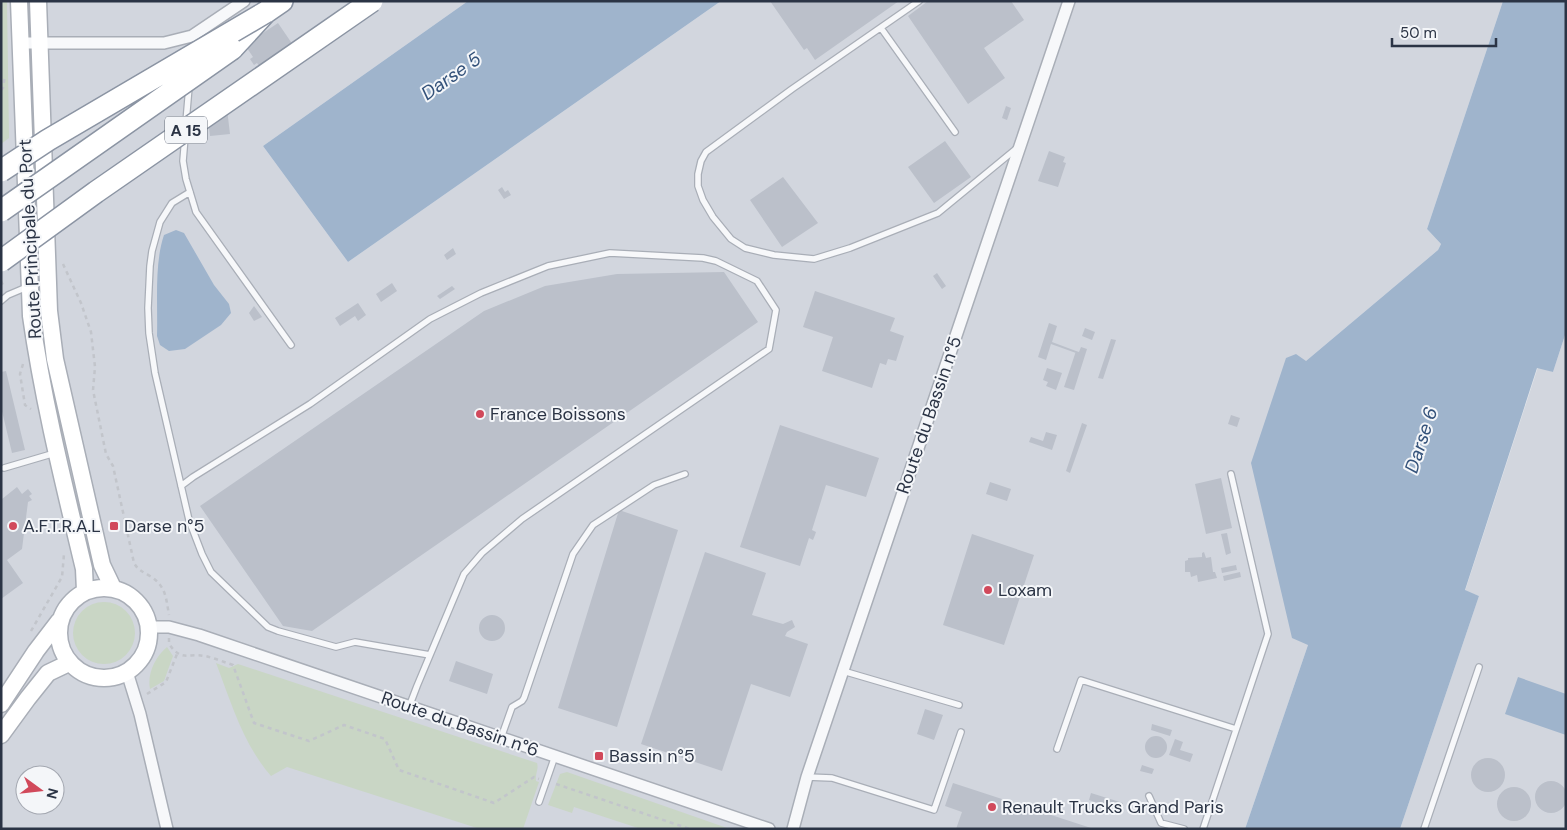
<svg xmlns="http://www.w3.org/2000/svg" width="1567" height="830" viewBox="0 0 1567 830" font-family="'DM Sans',sans-serif">
  <style>
    .built { fill: #d2d6de; fill-rule: evenodd }
    .green { fill: #c9d6c5 }
    .water { fill: #9fb4cc }
    .building { fill: #bbc0ca }
    .lines { fill: none; stroke-linecap: round; stroke-linejoin: round }
    .service-casing { stroke: #a9aeb7; stroke-width: 8 }
    .minor-casing { stroke: #a9aeb7; stroke-width: 14 }
    .secondary-casing { stroke: #a9aeb7; stroke-width: 19 }
    .motorway-casing { stroke: #8b94a3; stroke-width: 24 }
    .path { stroke: #c2c5cb; stroke-width: 2.5; stroke-dasharray: 4 4; stroke-linecap: butt }
    .service { stroke: #f7f8fa; stroke-width: 5.5 }
    .minor { stroke: #f7f8fa; stroke-width: 11 }
    .secondary { stroke: #fff; stroke-width: 16 }
    .motorway { stroke: #fff; stroke-width: 21 }
    .motorway-bridge-casing { stroke: #8b94a3; stroke-width: 24; stroke-linecap: butt }
    .motorway-bridge { stroke: #fff; stroke-width: 21 }
    .poi-dot { fill: #d1495b; stroke: #f4f6f9; stroke-width: 2 }
    .labels { text-anchor: middle; dominant-baseline: central; stroke-width: 4; stroke-linejoin: round; paint-order: stroke }
    .shield { fill: #f4f6f9; stroke: #676e7b; stroke-width: 1 }
    .shield-label { font-size: 16px; font-weight: bold; fill: #2b3445 }
    .street-label { font-size: 18px; fill: #2b3445; stroke: #f4f6f9 }
    .poi-label { font-size: 18px; fill: #2b3445; stroke: #f4f6f9; text-anchor: start }
    .water-label { font-size: 19px; font-style: italic; fill: #34527a; stroke: #f4f6f9 }
  </style>
  <rect width="100%" height="100%" fill="#e4e7ec"/>
  <!-- built -->
  <path class="built" d="M1,1H468L263,146L348,262L721,1H1503L1427,229L1441,244L1438,250L1306,361L1308,645L1245,829H1ZM25,775H55V805H25Z
    M1566,332V829H1400L1479,596L1465,591L1538,367L1553,372Z"/>
  <!-- green -->
  <path class="green" d="M1,1H7L9,138L1,144Z
    M73 633a31 31 0 1 1 62 0a31 31 0 1 1-62 0Z
    M167,647L173,656L164,681L150,689C147,674 155,657 167,647Z
    M216,663L229,668L238,664L537,763C539,769 535,774 536,781L539,782L523,829H480L287,767L271,776C243,744 231,702 216,663Z
    M567,772L730,829H641L574,807L572,813L548,805L560,774Z"/>
  <!-- water -->
  <path class="water" d="M468,1H721L348,262L263,146Z
    M1503,1H1566V332L1553,372L1537,368L1465,590L1479,596L1400,829H1245L1308,645L1292,638L1251,463L1286,358L1296,354L1306,361L1438,250L1441,244L1427,229Z
    M176,230L184,233L214,285L229,304L231,313L221,325L185,349L169,351L160,345L157,336C158,305 154,264 164,235Z
    M1518,677L1566,694V735L1505,714Z"/>
  <!-- building -->
  <path class="building" d="M770,1H899L815,60L807,48L804,50Z
    M928,1H1011L1024,20L984,48L1005,78L968,104L908,16Z
    M278,23L293,45L260,67L257,63L254,65L250,59L253,57L245,45Z
    M1006,106L1011,108L1007,120L1002,118Z
    M227,109L230,134L210,136L207,111Z
    M945,141L971,177L934,203L908,167Z
    M1049,151L1065,157L1063,162L1066,163L1058,187L1038,181Z
    M783,177L818,223L782,247L750,200Z
    M502,187L505,192L508,190L511,195L504,199L498,190Z
    M453,248L456,254L447,260L444,255Z
    M724,272L758,322L312,631L283,626L200,506L484,311L545,286L617,274Z
    M937,273L946,286L942,289L933,276Z
    M392,283L397,291L381,302L376,294Z
    M452,286L455,289L440,299L437,296Z
    M815,291L895,318L890,331L904,336L896,361L888,359L886,365L880,363L872,388L822,371L833,337L803,327Z
    M358,303L366,315L358,321L355,316L340,326L335,318Z
    M254,306L262,317L254,321L249,313Z
    M1049,323L1057,326L1052,342L1076,351V353L1051,344L1046,360L1038,357Z
    M1085,328L1095,332L1092,340L1082,336Z
    M1111,339L1116,340L1103,379L1098,378Z
    M1081,347L1087,349L1074,390L1064,387L1076,351L1079,352Z
    M1047,368L1062,373L1056,390L1046,386L1048,382L1043,380Z
    M6,371L25,450L12,453L1,407V372Z
    M1231,415L1240,418L1237,427L1228,424Z
    M1082,423L1087,425L1070,473L1066,471Z
    M780,425L879,458L866,497L826,485L812,530L816,532L815,535L813,540L809,538L800,566L740,547Z
    M1046,432L1057,435L1052,450L1029,442L1031,437L1043,441Z
    M1221,478L1232,528L1206,534L1195,484Z
    M990,482L1011,489L1007,501L986,494Z
    M17,487L22,494L28,489L32,494L29,496L32,500L28,502L22,549L7,560L23,583L1,599V501L2,499Z
    M619,510L678,530L617,727L558,708Z
    M1227,533L1231,553L1226,555L1221,534Z
    M972,534L1034,555L1004,645L943,625Z
    M705,552L766,573L752,615L783,624L792,620L795,627L787,632L785,636L808,644L790,697L751,684L722,771L641,744Z
    M1204,552L1206,558L1211,557L1213,572H1215L1217,578L1198,582L1197,575L1191,577L1190,572H1185V561L1188,560V558L1202,557V553Z
    M1236,565L1237,570L1222,573L1221,568Z
    M1240,572L1241,577L1224,581L1223,576Z
    M479 628a13 13 0 1 1 26 0a13 13 0 1 1-26 0Z
    M456,661L493,674L487,694L449,681Z
    M925,709L943,715L934,740L917,734Z
    M1152,724L1172,730L1170,736L1151,730Z
    M1145 747a11 11 0 1 1 22 0a11 11 0 1 1-22 0Z
    M1175,739L1183,742L1180,750L1193,754L1190,762L1169,755Z
    M1471 775a17 17 0 1 1 34 0a17 17 0 1 1-34 0Z
    M1142,765L1154,769L1152,774L1140,771Z
    M1535 797a16 16 0 1 1 32 0a16 16 0 1 1-32 0Z
    M953,783L1091,828V829H956L962,812L945,806Z
    M1497 804a17 17 0 1 1 34 0a17 17 0 1 1-34 0Z
    M1091,793L1123,803L1121,811L1089,800Z"/>
  <g class="lines">
    <!-- service casing -->
    <g class="service-casing">
      <path id="service" d="M919,1L792,89L706,152L701,161L698,174V186L703,200L713,217L731,239L745,248L774,255L814,259L850,248L938,213L1017,148
        M881,28L955,132
        M186,122L189,87
        M185,137L183,161L186,179L196,212L291,345
        M190,192L172,203L160,222L152,251L150,266L148,308L149,333L155,373L189,520L202,554L211,572L268,627L278,631L336,647L355,642L430,655
        M1,301L8,295L27,287
        M4,468L55,453
        M181,486L193,477L310,404L430,319L481,293L548,266L610,253L703,258L716,261L757,281L776,310L769,349L522,519L482,553L464,574L417,686L409,707
        M843,671L959,705
        M501,738L512,707L522,701L524,698L573,554L593,525L654,485L685,474
        M1057,749L1081,680L1236,729
        M807,777L832,778L934,810L961,732
        M1149,796L1161,823L1184,829
        M539,802L555,756
        M1203,829L1268,634L1231,474
        M1424,829L1479,667"/>
    </g>
    <!-- minor casing -->
    <g class="minor-casing">
      <path id="minor" d="M20,43H164L192,36L244,1
        M149,627H169L199,635L769,829
        M127,672L140,714L167,829
        M793,829L807,777L1069,1"/>
    </g>
    <!-- secondary casing -->
    <g class="secondary-casing">
      <path id="secondary" d="M19,1L31,316C43,401 64,485 84,569L85,591
        M38,1L49,311L55,359L102,565L113,588
        M59 633a45 45 0 1 1 90 0a45 45 0 1 1-90 0Z
        M1,704L36,651L59,621
        M1,735L28,698L48,673L69,663"/>
    </g>
    <!-- motorway casing -->
    <g class="motorway-casing">
      <path id="motorway" d="M232,49L266,12L282,1"/>
    </g>
    <!-- path -->
    <path class="path" d="M1,90L3,88L5,75
      M63,264L81,303L91,332L95,367L93,390L106,454L113,466L134,563C138,570 143,572 150,576C166,586 166,598 169,615
      M1,281L4,287
      M23,364L20,374L25,405L31,409
      M31,631L62,577L64,554
      M169,638V644C182,662 187,653 205,656C214,658 224,662 233,665L254,723L309,741L344,725L385,739L399,770L494,803L534,777L539,779
      M147,694L166,682L177,654
      M556,784L690,829"/>
    <!-- service -->
    <use href="#service" class="service"/>
    <!-- minor -->
    <use href="#minor" class="minor"/>
    <!-- secondary -->
    <use href="#secondary" class="secondary"/>
    <!-- motorway -->
    <use href="#motorway" class="motorway"/>
    <!-- motorway-bridge casing -->
    <g class="motorway-bridge-casing">
      <path id="motorway-bridge" d="M1,171L48,140L266,12
        M1,211L232,49
        M1,261L96,192L372,1"/>
    </g>
    <!-- motorway-bridge -->
    <use href="#motorway-bridge" class="motorway-bridge"/>
  </g>
  <!-- markers -->
  <g class="poi-dot">
    <circle cx="480" cy="414" r="5"/>
    <circle cx="13" cy="526" r="5"/>
    <rect x="109" y="521" width="10" height="10" rx="2.5"/>
    <circle cx="988" cy="590" r="5"/>
    <rect x="594" y="751" width="10" height="10" rx="2.5"/>
    <circle cx="992" cy="807" r="5"/>
  </g>
  <g class="labels">
    <!-- shield labels -->
    <rect class="shield" x="165" y="116.5" width="42" height="27" rx="4"/>
    <g class="shield-label">
      <text x="186" y="130">A 15</text>
    </g>
    <!-- street labels -->
    <g class="street-label">
      <text transform="translate(30 239) rotate(-93)">Route Principale du Port</text>
      <text transform="translate(929 415) rotate(-71)">Route du Bassin n°5</text>
      <text transform="translate(460 724) rotate(19)">Route du Bassin n°6</text>
    </g>
    <!-- poi labels -->
    <g class="poi-label">
      <text x="490" y="414">France Boissons</text>
      <text x="23" y="526">A.F.T.R.A.L</text>
      <text x="124" y="526">Darse n°5</text>
      <text x="998" y="590">Loxam</text>
      <text x="609" y="756">Bassin n°5</text>
      <text x="1002" y="807">Renault Trucks Grand Paris</text>
    </g>
    <!-- water labels -->
    <g class="water-label">
      <text transform="translate(451 76) rotate(-35)">Darse 5</text>
      <text transform="translate(1421 440) rotate(-72)">Darse 6</text>
    </g>
  </g>
  <!-- border -->
  <rect width="1567" height="830" fill="none" stroke="#2b3445" stroke-width="5"/>
  <!-- north arrow -->
  <g transform="translate(40 790) rotate(105)"><circle r="24" fill="#f4f6f9" stroke="#a4a8b1"/>
  <path d="M0-4L9 19L0 12L-9 19Z" fill="#d1495b"/>
  <text y="-8" font-size="14" font-weight="bold" text-anchor="middle" fill="#2b3445">N</text>
  </g>
  <!-- scale -->
  <path d="M1392 38v8h104v-8" fill="none" stroke="#2b3445" stroke-width="2.5"/>
  <text x="1400" y="38" font-size="15" fill="#2b3445" stroke="#f4f6f9" stroke-width="4" paint-order="stroke">50 m</text>
</svg>
